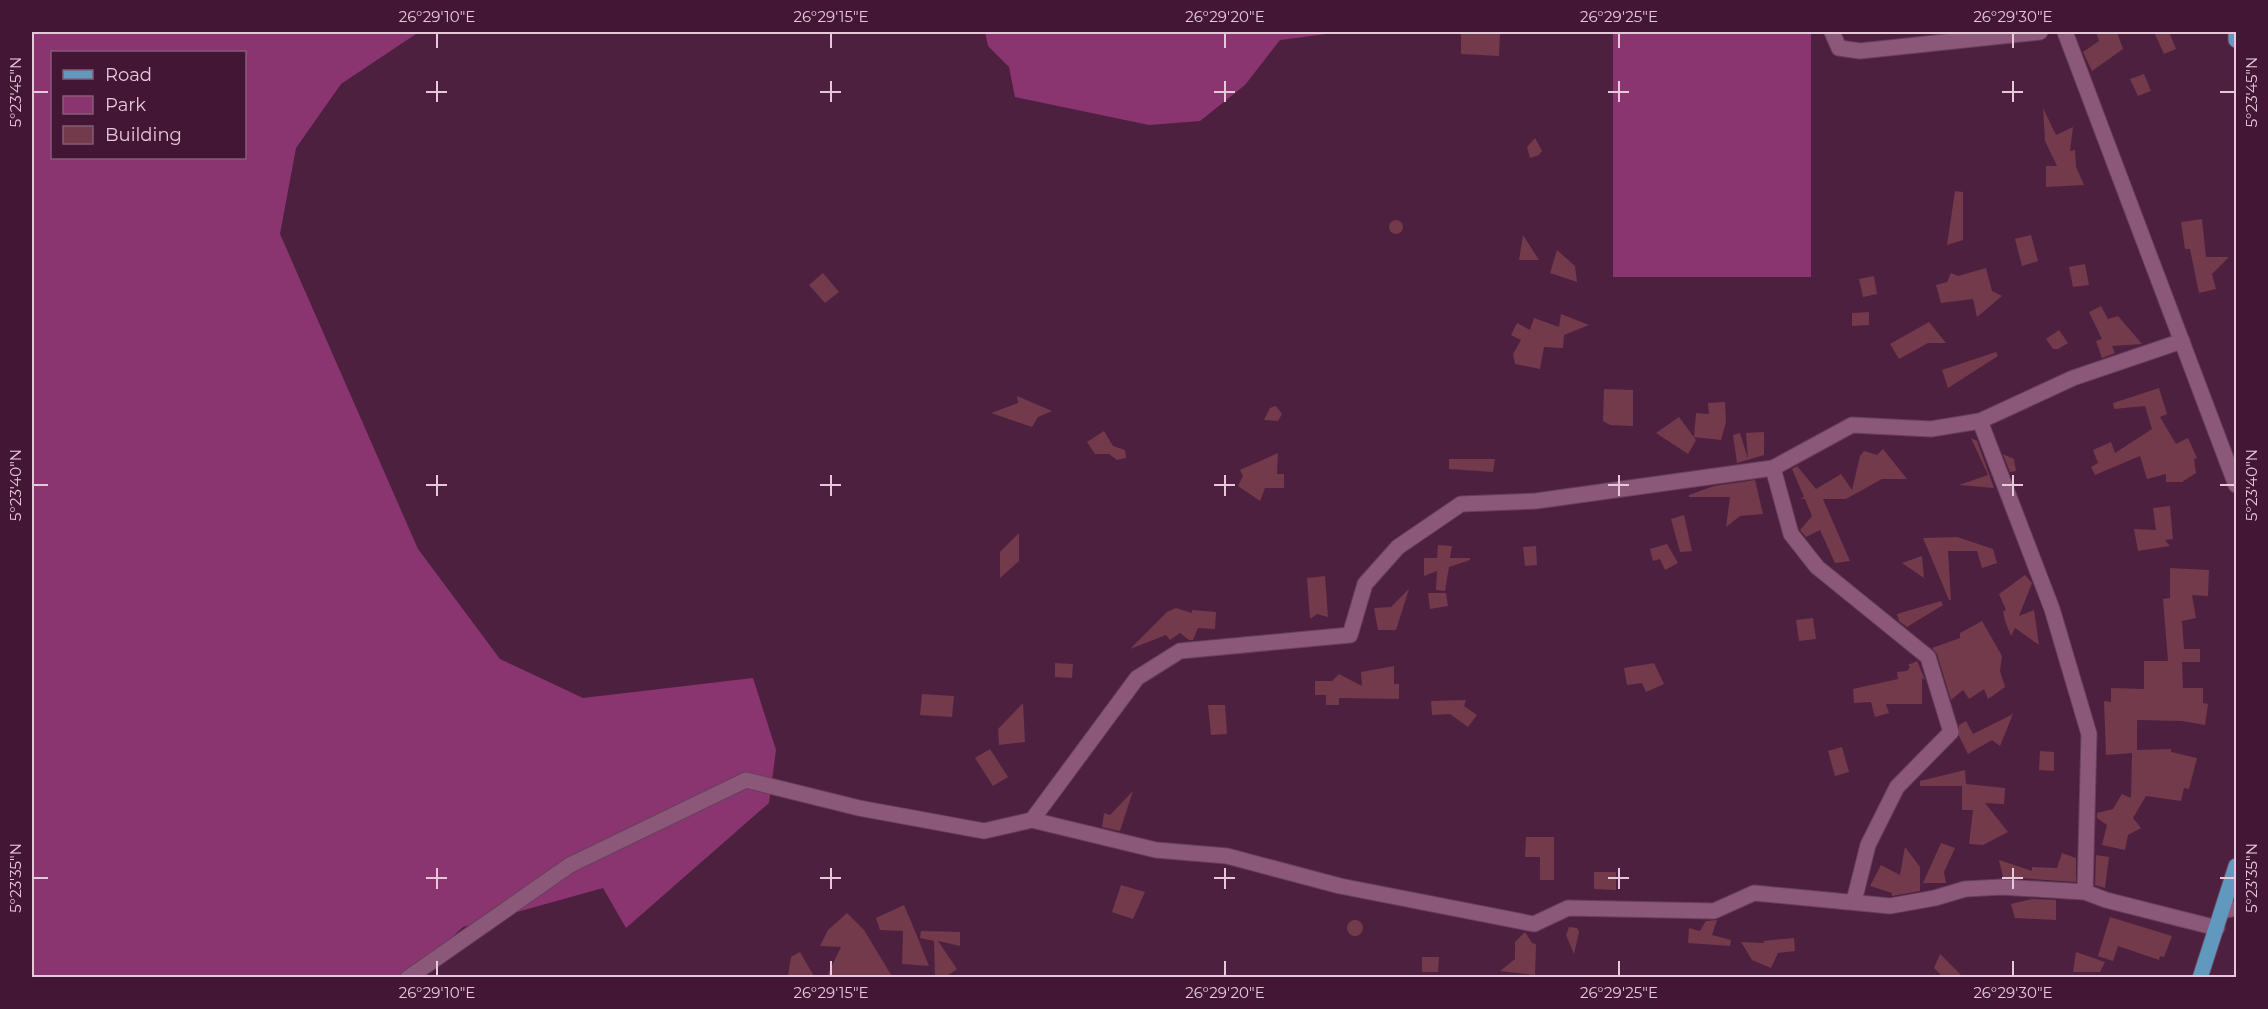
<svg xmlns="http://www.w3.org/2000/svg" width="2268" height="1009" viewBox="0 0 2268 1009" font-family="Montserrat,sans-serif">
  <style>
    .green { fill: #8a356f; fill-rule: evenodd }
    .building { fill: #723a4b }
    .lines { fill: none; stroke-linecap: round; stroke-linejoin: round }
    .street-casing { stroke: #68405c; stroke-width: 17 }
    .secondary-casing { stroke: #68405c; stroke-width: 17 }
    .primary-casing { stroke: #68405c; stroke-width: 17 }
    .street { stroke: #8c5879; stroke-width: 15 }
    .secondary { stroke: #8c5879; stroke-width: 15 }
    .primary { stroke: #6099bd; stroke-width: 15 }
    .ticks { fill: none; stroke: #e6c8da; stroke-width: 2 }
    .neatline { fill: none; stroke: #e6c8da; stroke-width: 2 }
    .ticks-label { font-size: 15px; text-anchor: middle; fill: #e6c8da }
  </style>
  <rect width="100%" height="100%" fill="#4e203f"/>
  <!-- green -->
  <path class="green" d="M32,32H419L341,84L296,148L280,234L418,549L500,659L583,698L753,678L776,750L769,803L626,928L603,888L463,927L410,977H32ZM52,52H244V158H52Z
    M985,32H1342L1280,40L1245,85L1200,121L1149,125L1015,97L1009,67L988,46Z
    M1613,32H1811V277H1613Z"/>
  <!-- building -->
  <path class="building" d="M1461,32L1500,34L1499,56L1461,54Z
    M2096,32H2117L2123,49L2092,71L2083,52L2099,41Z
    M2154,32H2169L2176,49L2164,54Z
    M2144,74L2151,91L2138,96L2130,79Z
    M2043,108L2056,135L2073,127L2070,151L2075,150L2076,167L2084,185L2046,187V166H2057L2045,141Z
    M1535,138L1542,151L1539,155L1530,158L1527,147Z
    M1955,191L1963,192V240L1947,245Z
    M2202,219L2206,257H2229L2212,274L2216,289L2199,293L2190,249H2185L2181,222Z
    M1389 227a7 7 0 1 1 14 0a7 7 0 1 1-14 0Z
    M1523,235L1539,260H1519Z
    M2031,235L2038,261L2022,266L2015,239Z
    M1557,250L1575,266L1577,282L1550,273Z
    M2085,264L2089,285L2073,287L2069,267Z
    M1986,268L1992,291L2002,296L1977,317L1973,299L1941,303L1936,285L1947,282L1951,273L1958,276Z
    M823,273L839,292L825,303L809,285Z
    M1874,276L1877,294L1863,297L1859,279Z
    M2101,306L2108,319L2118,316L2142,344L2112,346L2115,353L2102,358L2096,341L2102,339L2089,312Z
    M1869,312V325L1852,326V313Z
    M1561,314L1589,325L1564,335L1563,348L1544,347L1540,369L1515,364L1513,354L1521,340L1511,335L1517,323L1530,330L1534,318L1559,327Z
    M1929,322L1946,343H1928L1899,359L1890,344Z
    M2059,330L2068,343L2058,349H2053L2046,339Z
    M1996,352L1998,356L1948,388L1942,370Z
    M2159,388L2167,414L2160,417L2176,444L2188,438L2197,458L2194,459L2196,473L2182,482H2166V474L2147,479L2140,456L2095,475L2091,467L2098,463L2093,450L2111,442L2115,453L2152,429L2145,406L2114,409L2113,403Z
    M1604,389L1633,390V426L1610,425L1603,421Z
    M1017,396L1052,411L1038,417L1032,427L991,413L1018,403Z
    M1725,402L1726,422L1721,440L1694,437L1696,413L1709,414L1708,403Z
    M1276,406L1282,414L1278,421L1264,420L1270,408Z
    M1679,417L1696,440L1688,454L1656,433Z
    M1104,431L1113,446L1125,450L1126,458L1117,460L1109,454H1095L1087,442Z
    M1764,432V455L1737,463L1733,435L1740,433L1748,459L1746,433Z
    M1971,438L1977,441L1994,488L1959,485L1988,475Z
    M1883,449L1907,479H1882L1846,499H1823L1850,561L1835,563L1820,530L1806,537L1800,530L1812,516L1805,499H1800L1804,497L1792,469L1797,466L1816,489L1841,474L1852,490L1860,456L1864,451L1877,455Z
    M1278,453L1277,474H1284V488H1265L1260,501L1238,486L1243,476L1240,470Z
    M2003,454L2014,459L2016,471L2010,472Z
    M1449,459H1495L1493,472L1449,469Z
    M1755,480L1763,514L1740,516L1726,527L1730,497H1689V495L1714,486Z
    M2170,506L2173,539L2165,540L2170,546L2138,551L2134,529L2156,530L2153,508Z
    M1684,515L1692,551L1680,552L1671,519Z
    M1019,533V561L1000,578V552Z
    M1957,537L1993,549L1997,563L1982,568L1977,551H1948L1951,600H1949L1923,538Z
    M1667,544L1678,563L1665,570L1660,559L1653,561L1650,549Z
    M1438,545L1452,546L1450,558H1470V560L1449,567L1445,591L1436,590L1437,571L1424,576V558H1437Z
    M1536,546L1537,565L1525,566L1523,547Z
    M1922,556L1924,578L1902,563Z
    M2170,568L2209,570L2208,596L2192,595L2196,618L2182,621L2184,649H2200V662H2182L2183,688H2203V703L2208,704L2205,725L2182,721L2137,720V750L2171,749V752L2197,758L2189,789L2184,788L2181,801L2146,796L2133,818L2141,828L2128,835L2125,850L2102,845L2107,825L2097,818V813L2113,809L2122,794L2131,798L2132,753L2106,755L2104,701L2111,702V688L2144,689V661H2168L2163,599L2170,598Z
    M2025,575L2032,583L2019,616L2034,610L2039,645L2015,628L2011,636L2005,621L2003,611L2006,610L1999,594Z
    M1325,576L1328,617L1317,614L1310,619L1307,578Z
    M1409,589L1396,630H1378L1374,608L1391,607Z
    M1428,593H1446L1448,606L1430,609Z
    M1941,601L1943,605L1907,627L1899,621L1897,614Z
    M1176,608L1192,613V610L1216,612L1215,629L1198,628L1193,640H1189L1180,633L1170,640L1166,635L1130,649L1167,612Z
    M1813,618L1816,639L1799,641L1796,620Z
    M1982,621L2002,656L2000,671L2005,687L1988,699L1984,689L1969,699L1963,690L1951,700L1937,654L1932,648L1960,638V633Z
    M1917,661L1925,680L1922,678V704H1886L1889,713L1875,717L1871,702L1854,703L1853,689L1898,679L1897,672L1907,671L1910,667L1908,665Z
    M1055,663L1073,664L1072,678L1055,677Z
    M1654,663L1664,684L1646,692L1642,683L1627,685L1624,668Z
    M1394,666V684H1399V699L1339,698V705H1326V695H1315V681H1332L1339,674L1362,686L1361,672Z
    M922,694L954,696L952,717L920,715Z
    M1466,700L1464,706L1477,715L1468,727L1450,714L1432,715L1431,701Z
    M1023,703L1025,742L999,745L998,729Z
    M1208,705H1225L1227,734L1211,735Z
    M2013,714L2000,746L1992,740L1968,754L1959,736V725L1966,721L1973,734Z
    M1842,747L1849,772L1835,776L1828,751Z
    M990,749L1008,777L993,786L975,758Z
    M2040,751L2054,752V771L2039,770Z
    M1965,770L1966,784L2005,788L2004,804L1985,803L2008,832L1983,845L1969,844L1973,810H1962V786H1920V781Z
    M1133,791L1120,831L1102,827L1104,813L1110,815Z
    M1526,837H1554V880H1540V857H1525Z
    M1941,843L1955,848L1944,872L1946,883H1923Z
    M1905,847L1920,867V891L1892,896V893L1870,886L1881,865L1900,875Z
    M2062,853L2076,858V882L2003,877L1999,860L2032,871V867L2057,868Z
    M2096,855L2109,857L2105,888L2095,885Z
    M1594,872H1616V890L1594,889Z
    M1121,885L1145,892L1133,919L1112,912Z
    M2032,899L2056,900V920L2015,918L2011,904Z
    M904,905L915,931L929,966L902,964L903,931L880,930L876,918Z
    M847,913L864,930L893,978H826L841,947L820,946L828,930Z
    M2110,917L2172,936L2164,957L2160,956L2159,960L2118,946L2113,961L2098,956Z
    M1717,920L1712,935L1731,940L1730,946L1688,943L1689,928L1700,931L1706,921Z
    M1347 928a8 8 0 1 1 16 0a8 8 0 1 1-16 0Z
    M1569,927L1577,928L1579,932L1574,954L1566,935Z
    M921,931L960,932V946L938,941L957,969L944,978H935L934,941L920,938Z
    M1525,932L1532,943L1536,944L1535,975L1500,971L1515,959V942Z
    M1794,938L1795,951L1778,953L1771,968L1752,960L1741,942L1765,943L1763,941Z
    M800,952L815,978L788,976L791,957Z
    M2076,952L2105,962L2100,972H2073Z
    M1940,954L1964,978H1944L1934,968Z
    M1422,957H1439L1438,972H1422Z"/>
  <g class="lines">
    <!-- street casing -->
    <g class="street-casing">
      <path id="street" d="M1832,32L1839,48L1860,51L2040,32
        M1773,468L1852,425L1931,429L1980,421
        M1032,820L1137,678L1180,651L1350,635L1365,584L1398,547L1461,504L1536,501L1773,468L1791,534L1817,567L1928,657L1951,732L1897,787L1868,845L1854,901
        M2085,892L2089,734L2052,609L1980,421L2073,378L2182,341
        M2223,911L2236,908
        M408,978L570,865L746,780L859,808L984,831L1032,820L1156,850L1227,856L1340,886L1534,924L1568,908L1714,911L1754,893L1890,906L1935,898L1965,889L2002,887L2085,892L2106,900L2217,928"/>
    </g>
    <!-- secondary casing -->
    <g class="secondary-casing">
      <path id="secondary" d="M2065,32L2236,485"/>
    </g>
    <!-- primary casing -->
    <g class="primary-casing">
      <path id="primary" d="M2236,32V40
        M2200,978L2236,866"/>
    </g>
    <!-- street -->
    <use href="#street" class="street"/>
    <!-- secondary -->
    <use href="#secondary" class="secondary"/>
    <!-- primary -->
    <use href="#primary" class="primary"/>
  </g>
  <!-- ticks -->
  <path class="ticks" d="M437,33V48M831,33V48M1225,33V48M1619,33V48M2013,33V48M437,81V102M831,81V102M1225,81V102M1619,81V102M2013,81V102M33,92H48M426,92H447M820,92H841M1214,92H1235M1608,92H1629M2002,92H2023M2220,92H2235M437,475V496M831,475V496M1225,475V496M1619,475V496M2013,475V496M33,485H48M426,485H447M820,485H841M1214,485H1235M1608,485H1629M2002,485H2023M2220,485H2235M437,868V889M831,868V889M1225,868V889M1619,868V889M2013,868V889M33,878H48M426,878H447M820,878H841M1214,878H1235M1608,878H1629M2002,878H2023M2220,878H2235M437,961V976M831,961V976M1225,961V976M1619,961V976M2013,961V976"/>
  <!-- border -->
  <rect width="2268" height="1009" fill="none" stroke="#431635" stroke-width="66"/>
  <!-- legend -->
  <rect x="51" y="51" width="195" height="108" fill="#431635" stroke="#845d77" stroke-width="1.5"/>
  <rect x="63" y="70" width="30" height="9" fill="#6099bd" stroke="#845d77" stroke-width="1.5"/>
  <text x="105" y="81" font-size="18" fill="#e6c8da">Road</text>
  <rect x="63" y="96" width="30" height="18" fill="#8a356f" stroke="#845d77" stroke-width="1.5"/>
  <text x="105" y="111" font-size="18" fill="#e6c8da">Park</text>
  <rect x="63" y="126" width="30" height="18" fill="#723a4b" stroke="#845d77" stroke-width="1.5"/>
  <text x="105" y="141" font-size="18" fill="#e6c8da">Building</text>
  <rect x="33" y="33" width="2202" height="943" class="neatline"/>
  <g class="ticks-label">
    <text x="437" y="22">26°29'10"E</text>
    <text x="831" y="22">26°29'15"E</text>
    <text x="1225" y="22">26°29'20"E</text>
    <text x="1619" y="22">26°29'25"E</text>
    <text x="2013" y="22">26°29'30"E</text>
    <text transform="translate(16 92) rotate(-90)" y="5">5°23'45"N</text>
    <text transform="translate(2252 92) rotate(-90)" y="5">5°23'45"N</text>
    <text transform="translate(16 485) rotate(-90)" y="5">5°23'40"N</text>
    <text transform="translate(2252 485) rotate(-90)" y="5">5°23'40"N</text>
    <text transform="translate(16 878) rotate(-90)" y="5">5°23'35"N</text>
    <text transform="translate(2252 878) rotate(-90)" y="5">5°23'35"N</text>
    <text x="437" y="998">26°29'10"E</text>
    <text x="831" y="998">26°29'15"E</text>
    <text x="1225" y="998">26°29'20"E</text>
    <text x="1619" y="998">26°29'25"E</text>
    <text x="2013" y="998">26°29'30"E</text>
  </g>
</svg>
